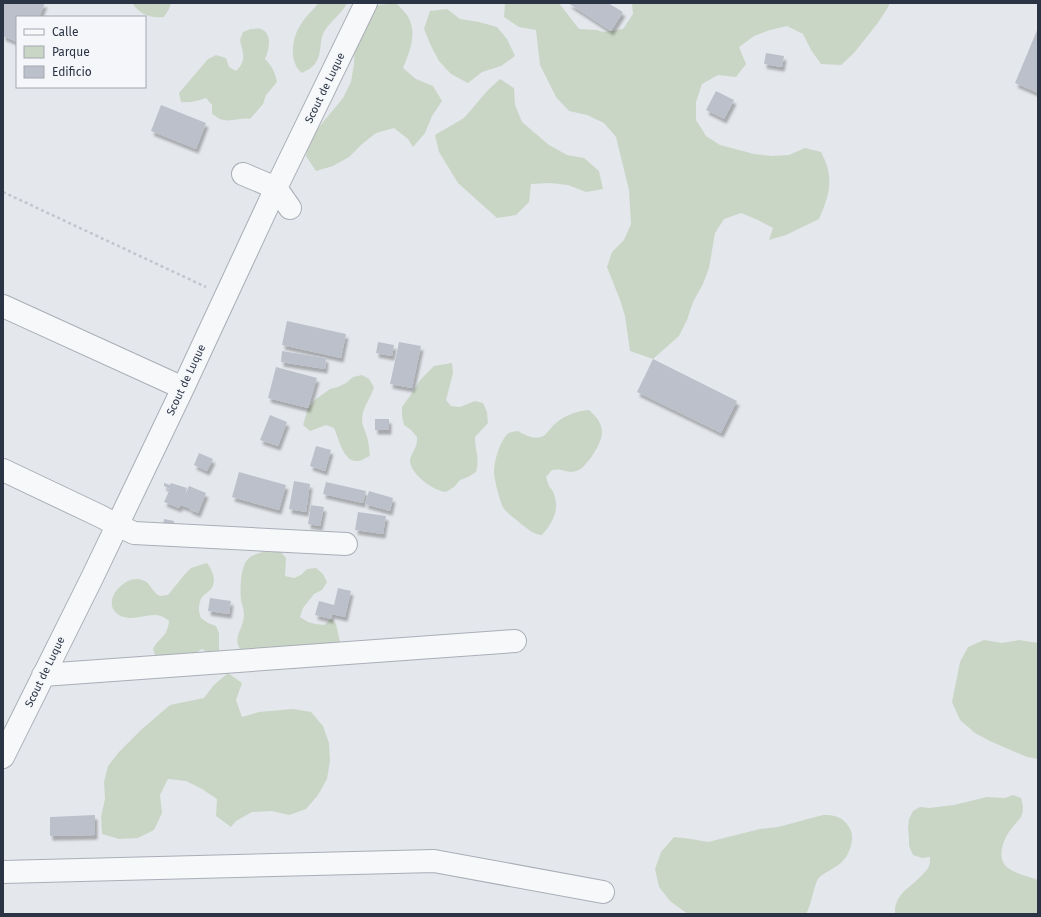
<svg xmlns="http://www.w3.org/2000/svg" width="1041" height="917" viewBox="0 0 1041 917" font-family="'Fira Sans',sans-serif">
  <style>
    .green { fill: #c9d6c5 }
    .building { fill: #bbc0ca; filter: url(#shadow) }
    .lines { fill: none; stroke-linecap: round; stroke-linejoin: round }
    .minor-casing { stroke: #a9aeb7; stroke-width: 24 }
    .path { stroke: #c2c5cb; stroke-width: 2.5; stroke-dasharray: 3 3; stroke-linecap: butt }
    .minor { stroke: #f7f8fa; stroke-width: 22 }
    .labels { text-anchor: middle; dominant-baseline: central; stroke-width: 3; stroke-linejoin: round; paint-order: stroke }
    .street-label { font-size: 11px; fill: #2b3445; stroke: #f4f6f9 }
  </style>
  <defs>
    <filter id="shadow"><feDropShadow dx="2.5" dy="4.5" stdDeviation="1" flood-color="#0004"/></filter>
  </defs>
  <rect width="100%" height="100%" fill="#e4e7ec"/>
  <!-- green -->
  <path class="green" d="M132,3H171L169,9L164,17C149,18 141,15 132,3Z
    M318,3H347C342,14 330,21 324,32C319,41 322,54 316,62C313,68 307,70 302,73C288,62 292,37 301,24C305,17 312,11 317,5Z
    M396,3C400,7 404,11 407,15C418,32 410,51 403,68L416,79L433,86L442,101L432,116L425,133L413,147L408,139L394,128L376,133L362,144L349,157L333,166L316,171L306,156L309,139L343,98L351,82L354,64L355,28L364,14L379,5Z
    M505,3H559L579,29L597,30L603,32L623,29L633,14L632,3H890L887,9L877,24L854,53L841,65L821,64L811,50L803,34L787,26L770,30L754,36L739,47L746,64L736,77L718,75L702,84L696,102V120L706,136L720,145L754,154L772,156L789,155L805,148L821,152C824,158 827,164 828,170C832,188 826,203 819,219L786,235L769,240L773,228L758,220L741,213L724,219L715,233L709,268L703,284L693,302L687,320L679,336L653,359L630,351L625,316L620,300L607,267L612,252L624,240L631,224L629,190L616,137L604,123L587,115L569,111L556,97L540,65L536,30L519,27L504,17Z
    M447,9L460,19L479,22L497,27L507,39L515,56L501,66L482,72L468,83L451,74L439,61L431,46L424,29L430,11Z
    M251,29C254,29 259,28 261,29C273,34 269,50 265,59C272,66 275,72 277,82L266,95L263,104L250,119C240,117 230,123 220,119C217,118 215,115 212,114V105L206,98C197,101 191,103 181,102L179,93L208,59L216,55L226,58L229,67L236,71C247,60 243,54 240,40L243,32Z
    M500,79L514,88L515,105L522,122L549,145L567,155L584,158L599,171L603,189L586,192L568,185L550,183L531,184L529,202L516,215L497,218L458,183L439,152L435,135L464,118L488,90Z
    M452,363L453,373L446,400L451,406L460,407L475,401L483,403L487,412L488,423L475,437C475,451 480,457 476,472L468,477L460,480L454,487L446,492C434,491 411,475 410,461C410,456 414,451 416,446C417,443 417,440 417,437L411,430L404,425L402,416V407L412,393L421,379L434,366Z
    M362,375L369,379L374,387C371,398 363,406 362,419C362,426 365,430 367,437C369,443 369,449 370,456C366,457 362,461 358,461C343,463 339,438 334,428L326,425L310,431L303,425L308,408L316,399L330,389L338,387L346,383L353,377Z
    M589,410C609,427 603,440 590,459C586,463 582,470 576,471C570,473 567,471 561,470C558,469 555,470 552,470L546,477C547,480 548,483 549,486C551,489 553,491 554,494C560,510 552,524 542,535C534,535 528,529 521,524C516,519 507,514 503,507C500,501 494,479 494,472C494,462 500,439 509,433C511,432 516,431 518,431C526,436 537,441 545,435C549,431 552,426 556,423C565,415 577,411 589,410Z
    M272,550L280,551L286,558L285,576L294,578L301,575L307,569L316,568L323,574L327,582L322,590L314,594L303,608L300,617C308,623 314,624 324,625L331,619L336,624L340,642L335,650L245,656C229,637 243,633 244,615C244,610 242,605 241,600C240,590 240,565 249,558C254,554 266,551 272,550Z
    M207,563C212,570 218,582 210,590C206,594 201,596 200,602C198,608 199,613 201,618L208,623L216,626L219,633V652L209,653L202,649L194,654L156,657L153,649C160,636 167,638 169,621C167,619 164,617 161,616C148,612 132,623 119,615C99,603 125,573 142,580C149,582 149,585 153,590C155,593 157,595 160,596L168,595L185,574L191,568Z
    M984,640L1002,643L1019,640L1038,643V759L1027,757L992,742L975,733L960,720L952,702L960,662L968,647Z
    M228,673L242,683L236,700L242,717L259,712L293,709L311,712L323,726L329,743L330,761L327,779L318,795L306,809L289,815L272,811L252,812L236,821L231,827L216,816L217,799L202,789L186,781L168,779L160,795L162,813L154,830L138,838L119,839L102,834L101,817L105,799L104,782L108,766L119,752L142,729L170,705L204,698L214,685Z
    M1013,795L1021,798C1023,805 1024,811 1021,817C1018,821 1014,825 1011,829C1002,841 995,861 1011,870C1020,875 1030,877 1038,880V913L1037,914H895C894,893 911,888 923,874C925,872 928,869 929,866C930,864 930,860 930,857L922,858L913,855L909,846V838L908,828L909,819L913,811L920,807L929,808L954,805L987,797L1005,798Z
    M823,815C834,815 842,816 849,827C856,837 850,855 841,863C834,869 824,872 818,879C815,884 814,891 812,897C811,902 809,908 806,914H688L685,912L670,901L659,887L655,869L661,852L674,837L691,839L708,842L760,829L778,827Z"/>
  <!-- building -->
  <path class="building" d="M3,3H45L39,17H17V42L3,36Z
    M568,3H608L623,12L611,31Z
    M1038,28V93L1015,83Z
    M766,53L784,56L782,67L764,64Z
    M716,91L734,100L724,119L706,110Z
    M161,105L206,123L196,149L151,131Z
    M287,321L346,334L341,358L282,345Z
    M378,342L394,345L392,356L376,353Z
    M399,342L421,346L412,388L390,384Z
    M282,351L326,358L325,369L281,362Z
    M653,359L737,401L721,433L637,392Z
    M276,367L317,378L308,408L268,398Z
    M270,415L287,422L278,446L260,440Z
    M375,419H389V430H375Z
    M316,446L331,450L325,471L310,466Z
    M199,453L213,459L207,471L194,465Z
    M239,472L286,485L279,510L232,497Z
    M294,481L310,484L306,512L289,509Z
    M326,482L366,491L363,503L323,494Z
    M164,483L170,485L171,483L187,488L182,501L189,486L206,493L198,513L189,509L193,498L189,508L180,505L179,508L164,502L170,489L164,486Z
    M369,491L393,498L390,511L365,504Z
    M311,505L324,507L320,526L308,524Z
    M358,512L386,516L383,534L355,530Z
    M164,519L174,521L173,528L163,526Z
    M338,588L351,591L345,617L332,614L331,619L315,615L319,601L334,605Z
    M210,598L231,601L229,614L208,611Z
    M95,815V835L50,836V817Z"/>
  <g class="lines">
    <!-- minor casing -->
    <g class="minor-casing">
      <path id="minor" d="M243,174L276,188L290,208
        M3,306L183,388
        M3,470L100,516L117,525L134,533L346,544
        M43,675L515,641
        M3,757L91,580L183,388L276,188L366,3
        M3,872L434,861L603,892"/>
    </g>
    <!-- path -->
    <path class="path" d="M3,192L206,287"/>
    <!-- minor -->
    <use href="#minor" class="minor"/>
  </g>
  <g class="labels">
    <!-- street labels -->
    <g class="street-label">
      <text transform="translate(325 88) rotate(-64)">Scout de Luque</text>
      <text transform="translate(186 380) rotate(-65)">Scout de Luque</text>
      <text transform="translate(45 672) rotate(-64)">Scout de Luque</text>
    </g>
  </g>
  <!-- border -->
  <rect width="1041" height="917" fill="none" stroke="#2b3445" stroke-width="8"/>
  <!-- legend -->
  <rect x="16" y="16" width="130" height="72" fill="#f4f6f9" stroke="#a4a8b1"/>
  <rect x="24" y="29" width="20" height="6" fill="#f7f8fa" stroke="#a4a8b1"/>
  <text x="52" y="36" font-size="12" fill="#2b3445">Calle</text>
  <rect x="24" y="46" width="20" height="12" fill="#c9d6c5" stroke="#a4a8b1"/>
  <text x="52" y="56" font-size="12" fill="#2b3445">Parque</text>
  <rect x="24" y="66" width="20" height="12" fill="#bbc0ca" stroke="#a4a8b1"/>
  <text x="52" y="76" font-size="12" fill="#2b3445">Edificio</text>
</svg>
